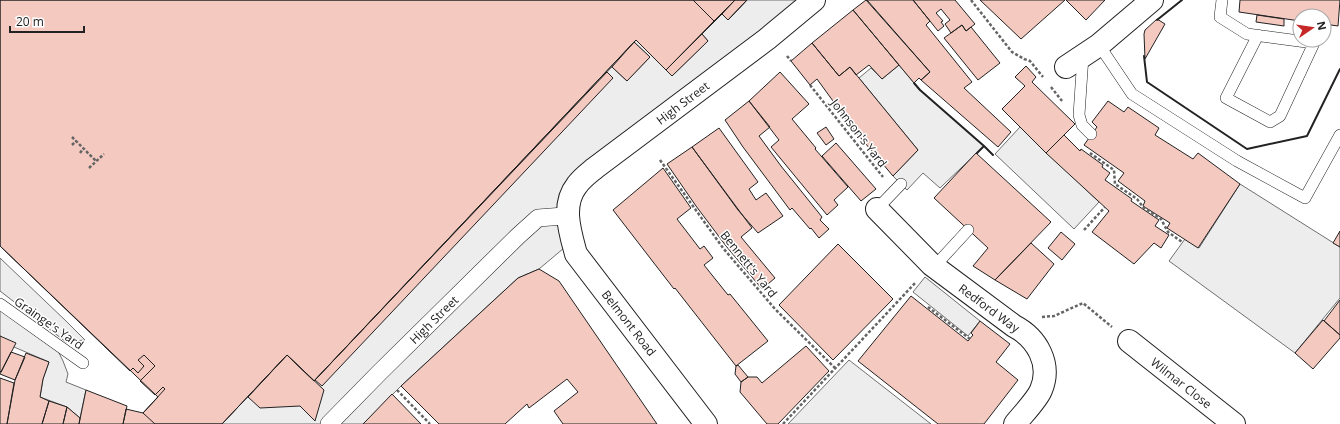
<svg xmlns="http://www.w3.org/2000/svg" width="1340" height="424" viewBox="0 0 1340 424" font-family="'Open Sans',sans-serif">
  <style>
    .parking { fill: #ededed; stroke: #6f6f6f }
    .building { fill: #f3c9c0; stroke: #222 }
    .lines { fill: none; stroke-linecap: round; stroke-linejoin: round }
    .service-casing { stroke: #222; stroke-width: 12 }
    .pedestrian-casing { stroke: #222; stroke-width: 18 }
    .minor-casing { stroke: #222; stroke-width: 24 }
    .tertiary-casing { stroke: #222; stroke-width: 24 }
    .path { stroke: #646464; stroke-width: 2.5; stroke-dasharray: 3 2; stroke-linecap: butt }
    .service { stroke: #fff; stroke-width: 11 }
    .pedestrian { stroke: #fff; stroke-width: 17 }
    .minor { stroke: #fff; stroke-width: 22 }
    .tertiary { stroke: #fff; stroke-width: 22 }
    .wall { stroke: #222; stroke-width: 2 }
    .labels { text-anchor: middle; dominant-baseline: central; stroke-width: 3; stroke-linejoin: round; paint-order: stroke }
    .street-label { font-size: 12px; fill: #222; stroke: #fff }
  </style>
  <rect width="100%" height="100%" fill="#fff"/>
  <!-- parking -->
  <path class="parking" d="M747,0H809L585,173L570,243L539,269L518,278L401,386L363,424H222L273,369L0,76L284,358L314,381L612,67L627,81L650,57L634,42L636,40L672,76L708,41L702,34L714,21L722,14L728,20Z
    M899,65L920,90L984,146L940,188L923,173L907,190L893,176L918,150L859,78L871,68L882,79Z
    M1020,127L1099,202L1074,229L995,154Z
    M1240,184L1340,247V298L1295,353L1169,261L1185,239L1199,248Z
    M0,258L66,321L85,340L66,342L0,291Z
    M925,277L980,321L968,336L913,292Z
    M0,310L58,351L63,361L68,374L66,382L86,390L80,418L67,407L40,397L43,379L49,362L14,347L0,336Z
    M849,360L931,424H788Z"/>
  <!-- building -->
  <path class="building" d="M0,0H747L728,20L722,14L666,70L636,40L314,381L287,355L222,424H155L143,413L158,397L0,246Z
    M0,0H693L714,21L666,70L636,40L314,381L287,355L222,424H123L126,409L143,413L165,389L163,387L155,395L140,381L155,366L144,355L138,360L144,366L138,373L133,368L130,371L0,246Z
    M693,0H735L714,21Z
    M735,0H747L728,20L722,14Z
    M866,0L930,72L921,80L919,78L914,83L853,10Z
    M867,0H913L930,21L926,25L972,82L964,88L1011,132L998,147L921,80L930,72Z
    M913,0H955L975,24L966,31L962,25L951,33L945,24L950,20L941,9L936,13L943,21L941,22L944,26L938,31Z
    M980,0H1065L1021,39Z
    M1066,0H1105L1086,20Z
    M1240,0H1340L1338,26L1324,24V16H1300V21L1239,12Z
    M853,10L899,65L882,79L869,65L856,75L850,67L839,76L812,43Z
    M1257,15L1284,19V26L1256,22Z
    M1157,19L1165,24L1145,59L1144,34L1145,30Z
    M962,25L966,31L971,27L1000,63L978,80L944,38Z
    M702,34L708,41L672,76L666,70Z
    M634,42L650,57L627,81L612,67Z
    M812,43L839,76L850,67L918,150L893,176L854,130L817,79L810,85L791,61Z
    M1026,66L1036,77L1032,82L1075,124L1046,153L1002,109L1025,86L1015,77Z
    M607,72L613,78L322,386L315,380Z
    M780,72L809,104L792,119L816,148L815,149L848,187L834,200L838,205L827,215L771,147L779,140L749,101Z
    M749,101L770,127L759,136L781,166L822,217L820,220L829,229L819,238L811,228L810,229L792,208L790,210L743,147L725,120Z
    M1108,101L1124,112L1128,107L1159,128L1155,135L1193,159L1198,153L1240,184L1198,248L1167,228L1170,223L1143,206L1145,201L1118,181L1124,173L1084,145L1097,127L1092,122Z
    M826,127L834,139L826,145L817,133Z
    M719,128L758,182L749,189L756,200L766,193L783,216L758,233L738,210L692,147Z
    M1064,135L1080,151L1081,149L1103,165L1102,167L1110,173L1105,180L1132,199L1131,201L1159,220L1155,226L1169,235L1161,248L1154,243L1134,264L1092,232L1109,211L1046,153Z
    M836,143L876,189L861,201L822,156Z
    M692,147L752,228L741,237L775,278L762,289L726,246L696,206L667,164Z
    M976,153L1051,222L995,280L973,266L988,248L934,198Z
    M663,168L691,208L677,219L700,249L704,246L713,258L704,265L728,295L730,294L768,341L736,366L675,288L674,289L613,210Z
    M1340,231V247L1333,243Z
    M1061,232L1075,244L1062,260L1048,248Z
    M1031,243L1054,264L1027,299L995,280Z
    M838,244L893,299L833,360L779,305Z
    M539,269L559,281L657,424H563L554,411L578,392L567,379L529,408L527,404L505,424H439L401,386L518,278Z
    M911,296L968,341L973,335L971,333L980,321L1010,344L996,362L1018,380L984,424H938L858,361Z
    M1340,300V335L1324,321Z
    M1323,320L1340,335V338L1313,369L1295,353Z
    M0,336L16,343L1,372L0,371Z
    M806,346L829,371L778,424H767L740,392L741,382L748,377H757L762,383Z
    M11,352L25,357L15,380L0,374Z
    M26,353L49,362L43,379L40,397L49,401L42,424H7L15,380Z
    M287,355L324,390L315,421L300,406L260,408L248,397Z
    M738,365L748,377L741,382L735,374L736,366Z
    M0,378L14,383L7,424H0Z
    M86,390L127,406L123,424H79Z
    M392,394L421,424H363L366,421Z
    M49,401L67,407L63,424H42Z
    M67,407L80,418L79,424H63Z"/>
  <g class="lines">
    <!-- service casing -->
    <g class="service-casing">
      <path id="service" d="M1222,0L1220,17L1247,34L1314,43L1280,116L1270,122L1226,98L1258,35
        M1099,45L1132,94L1237,161L1305,198L1340,135
        M1083,56L1079,115L1082,125L1091,134
        M877,209L901,184
        M934,267L968,230
        M0,304L83,363"/>
    </g>
    <!-- pedestrian casing -->
    <g class="pedestrian-casing">
      <g id="pedestrian">
        <path id="s1" d="M329,424L379,373L518,236L538,218L564,216"/>
      </g>
    </g>
    <!-- minor casing -->
    <g class="minor-casing">
      <g id="minor">
        <path d="M1066,67L1099,45L1152,0"/>
        <path id="s2" d="M877,209L932,265L1014,326C1037,338 1052,364 1041,390C1037,400 1022,415 1015,424"/>
        <path id="s3" d="M1129,341L1234,424"/>
      </g>
    </g>
    <!-- tertiary casing -->
    <g class="tertiary-casing">
      <g id="tertiary">
        <path id="s4" d="M706,424L576,254C570,232 561,205 577,185C582,178 589,173 595,168L767,39L814,0"/>
      </g>
    </g>
    <!-- path -->
    <path class="path" d="M971,0L1012,52L1024,59L1030,61L1043,77
      M787,56L791,61
      M810,85L883,177
      M1051,87L1062,101
      M72,137L96,161
      M72,145L76,141
      M80,153L83,149
      M1090,153L1114,170L1115,184L1137,199L1143,207L1161,219L1168,232L1182,242
      M660,160L723,248L775,309L836,369
      M89,168L104,154
      M1084,230L1105,207
      M928,307L970,339
      M1042,317L1054,316L1083,303L1112,327
      M397,390L430,424
      M783,424L916,282"/>
    <!-- service -->
    <use href="#service" class="service"/>
    <!-- pedestrian -->
    <use href="#pedestrian" class="pedestrian"/>
    <!-- minor -->
    <use href="#minor" class="minor"/>
    <!-- tertiary -->
    <use href="#tertiary" class="tertiary"/>
    <!-- wall -->
    <path class="wall" d="M1157,20L1182,0
      M1144,56L1147,82L1247,149L1307,136L1340,69
      M914,83L920,90L984,146
      M977,153L984,146L993,155"/>
  </g>
  <g class="labels">
    <!-- street labels -->
    <g class="street-label">
      <text stroke="none"><textPath href="#s4" startOffset="420">High Street</textPath></text>
      <text transform="translate(859 133) rotate(52)">Johnson's Yard</text>
      <text transform="translate(749 264) rotate(51)">Bennett's Yard</text>
      <text stroke="none"><textPath href="#s2" startOffset="150">Redford Way</textPath></text>
      <text stroke="none"><textPath href="#s1" startOffset="148">High Street</textPath></text>
      <text transform="translate(49 323) rotate(35)">Grainge's Yard</text>
      <text transform="translate(629 323) rotate(52)">Belmont Road</text>
      <text stroke="none"><textPath href="#s3" startOffset="67">Wilmar Close</textPath></text>
    </g>
  </g>
  <!-- north arrow -->
  <g transform="translate(1312 28) rotate(77)"><circle r="19" fill="#ffffff" stroke="#a7a7a7"/>
  <path d="M0-3L7 15L0 10L-7 15Z" fill="#c62828"/>
  <text y="-6" font-size="11" font-weight="bold" text-anchor="middle" fill="#222222">N</text>
  </g>
  <!-- scale -->
  <path d="M10 26v6h74v-6" fill="none" stroke="#222222" stroke-width="2"/>
  <text x="16" y="26" font-size="12" fill="#222222" stroke="#ffffff" stroke-width="3" paint-order="stroke">20 m</text>
</svg>
